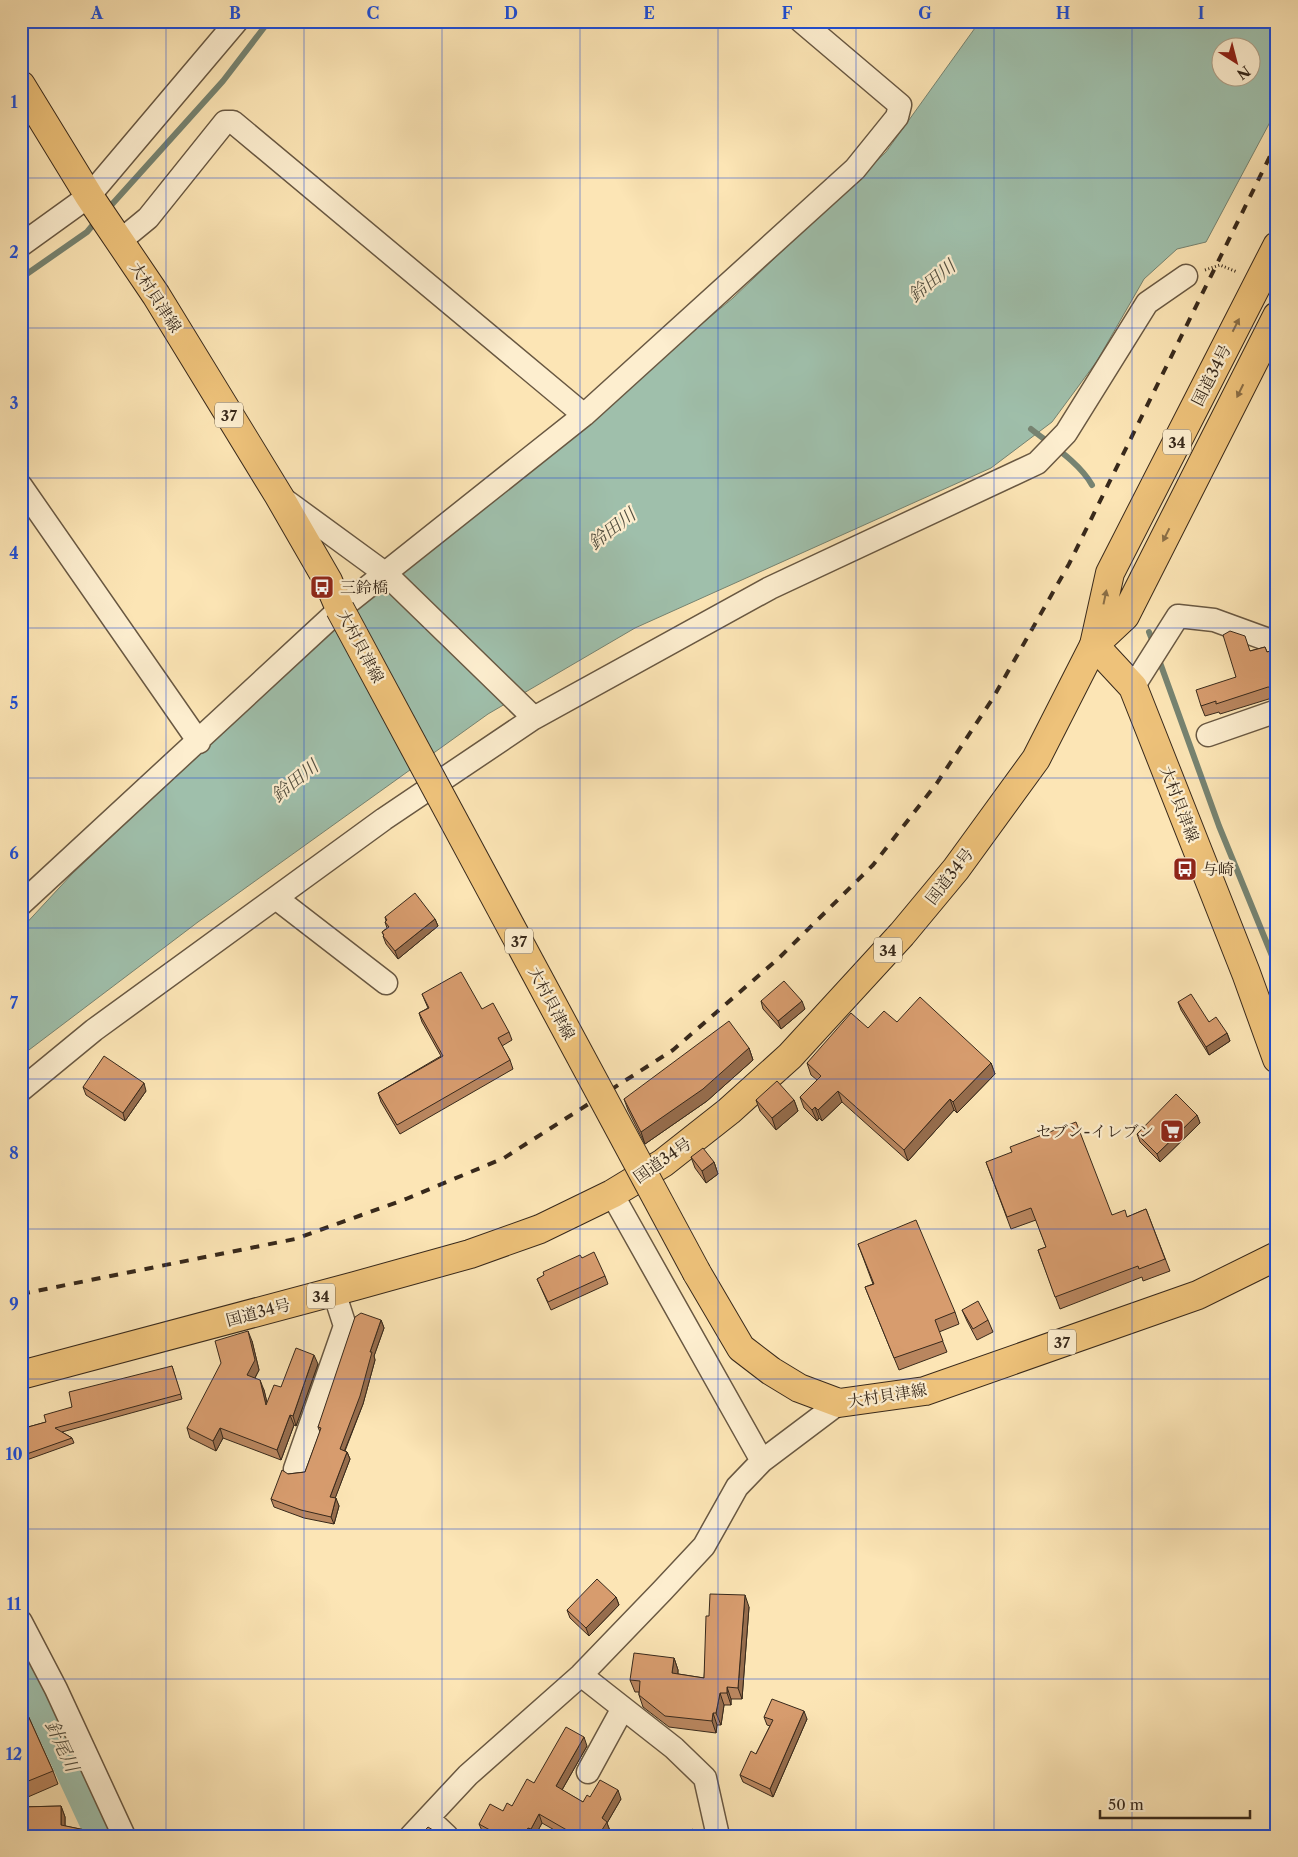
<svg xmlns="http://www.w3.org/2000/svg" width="1298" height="1857" viewBox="0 0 1298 1857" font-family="'Libre Caslon Text','Noto Serif JP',serif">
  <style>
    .water { fill: #9fbfab; stroke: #768371; fill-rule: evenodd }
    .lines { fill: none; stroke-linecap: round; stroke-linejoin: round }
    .stream { stroke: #768371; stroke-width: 6 }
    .river { stroke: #9fbfab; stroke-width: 36 }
    .minor-casing { stroke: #695842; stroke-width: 25 }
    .major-casing { stroke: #38291b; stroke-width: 30 }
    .highway-casing { stroke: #38291b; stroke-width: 30 }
    .path { stroke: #38291b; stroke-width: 3; stroke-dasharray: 1 2.5; stroke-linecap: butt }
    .minor { stroke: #fdeecf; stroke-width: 22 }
    .major { stroke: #eec27a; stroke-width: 28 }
    .highway { stroke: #eec27a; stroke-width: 28 }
    .rail { stroke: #38291b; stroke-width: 4; stroke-dasharray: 9 9; stroke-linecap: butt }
    .major-bridge-casing { stroke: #38291b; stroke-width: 30; stroke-linecap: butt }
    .major-bridge { stroke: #eec27a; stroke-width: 28 }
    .wall { fill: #b9865f; stroke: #38291b }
    .shaded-wall { fill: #966d4d; stroke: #38291b }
    .building { fill: #d79c6e; stroke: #38291b }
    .oneway { fill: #8a6e46 }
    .grid { fill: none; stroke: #1d4ed8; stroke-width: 1; stroke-opacity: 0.55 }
    .labels { text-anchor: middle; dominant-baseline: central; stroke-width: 4.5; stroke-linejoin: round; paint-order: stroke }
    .shield { fill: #fdeecf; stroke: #736451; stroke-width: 1 }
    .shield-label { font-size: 15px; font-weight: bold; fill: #38291b }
    .street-label { font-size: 16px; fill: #38291b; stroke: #fdeecf }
    .poi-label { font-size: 16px; fill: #38291b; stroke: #fdeecf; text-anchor: start }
    .water-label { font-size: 18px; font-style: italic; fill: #524e3f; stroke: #fdeecf }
    .neatline { fill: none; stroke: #1d4ed8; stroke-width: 2 }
    .grid-label { font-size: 16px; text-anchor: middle; font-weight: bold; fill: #1d4ed8 }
  </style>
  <rect width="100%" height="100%" fill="#fce5b5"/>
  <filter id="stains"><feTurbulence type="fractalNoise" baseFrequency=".004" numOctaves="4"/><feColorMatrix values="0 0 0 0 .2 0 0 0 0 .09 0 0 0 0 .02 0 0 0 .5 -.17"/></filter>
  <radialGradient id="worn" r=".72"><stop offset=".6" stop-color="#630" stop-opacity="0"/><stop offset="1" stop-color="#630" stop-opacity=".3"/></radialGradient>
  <!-- water -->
  <path class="water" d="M980,21H1277V109L1206,242L1177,249L1144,279L1097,361L1052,422L991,468L635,628L488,714L198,922L21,1056V929L72,874L326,635L733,298L886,152ZM1220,48H1250V78H1220Z"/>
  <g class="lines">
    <!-- stream -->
    <path class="stream" d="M106,211L223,81L269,21
      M21,278L87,232L97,220
      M1031,429C1051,445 1079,462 1092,485
      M1149,632L1154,645
      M1158,657L1219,826L1277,968"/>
    <!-- river -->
    <path class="river" d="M21,1657L104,1836"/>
    <!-- minor casing -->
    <g class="minor-casing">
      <path id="minor" d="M120,241L148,218L225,122H233L584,415
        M21,245L89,196L237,21
        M21,486L199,742
        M282,498L386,574L534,718
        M1133,687L1178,616L1214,620L1277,643
        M1208,735L1277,711
        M276,898L386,983
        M21,904L340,609L584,415L855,169L897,117L900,105L801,21
        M21,1090L94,1030L384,819L534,718L770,588L1037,463L1066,433L1147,303L1186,276
        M612,1194L762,1461
        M295,1469L345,1326L334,1292
        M21,1622L56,1689L124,1836
        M581,1675L674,1748L705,1778L718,1836
        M588,1772L623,1708
        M428,1818L447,1836
        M411,1836L468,1775L581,1675L662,1591L704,1546L737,1487L762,1461L839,1403"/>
    </g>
    <!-- major casing -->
    <g class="major-casing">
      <path id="major" d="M21,85L89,196L156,295L279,496L328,581L340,609
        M1094,645L1133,687L1246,973L1277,1059
        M697,1273L741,1348L771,1371L799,1388L839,1403L925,1391L1198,1295L1277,1256"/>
    </g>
    <!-- highway casing -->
    <g class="highway-casing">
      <path id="highway" d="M1094,645L1125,616L1277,316
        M21,1375L355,1286L470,1254L540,1229L612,1194L663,1163L729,1111L790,1056L902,934L956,869L1036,759L1094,645L1110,573L1277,246"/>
    </g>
    <!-- path -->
    <path class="path" d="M1205,270L1220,265L1237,272"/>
    <!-- minor -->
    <use href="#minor" class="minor"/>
    <!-- major -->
    <use href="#major" class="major"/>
    <!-- highway -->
    <use href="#highway" class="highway"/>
    <!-- rail -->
    <path class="rail" d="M21,1294L295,1239L406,1199L504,1158L673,1050L779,958L873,865L937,783L993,698L1069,564L1277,142"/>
    <!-- major-bridge casing -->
    <g class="major-bridge-casing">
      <path id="major-bridge" d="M340,609L697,1273"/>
    </g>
    <!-- major-bridge -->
    <use href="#major-bridge" class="major-bridge"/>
  </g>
  <!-- wall -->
  <path class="wall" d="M1265,647L1267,652L1277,649V698H1272L1220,714L1219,712L1205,716L1201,706L1236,677L1250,651Z
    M385,917L435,919L438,926L398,959L386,944L383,936H384L382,932L387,928L385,922L386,921Z
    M422,994L482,1009L509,1032L512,1040L502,1046L510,1060L513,1069L400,1134L381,1102L378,1093L441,1056L422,1022L419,1013L428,1008Z
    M761,1001L805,1009L781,1029L763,1009Z
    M1178,1002L1227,1033L1230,1041L1209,1055L1181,1010Z
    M897,1022L991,1063L995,1074L957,1113L954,1110L908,1161L842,1102L822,1121L819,1118L817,1121L804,1108L800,1097L817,1080L811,1075L807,1063L868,1028Z
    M749,1048L753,1060L707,1101L645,1144L628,1110L624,1099Z
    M83,1087L146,1091L125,1121L86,1095Z
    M756,1100H794L798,1111L776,1130L760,1111Z
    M1197,1115L1200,1123L1160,1162L1140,1142L1137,1134Z
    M691,1157L714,1162L718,1174L706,1183L695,1168Z
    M986,1162L1112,1215L1127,1217L1146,1209L1170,1271L1143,1281L1142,1277L1060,1309L1038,1250L1046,1247L1036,1220L1011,1229Z
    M858,1244L955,1312L959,1324L939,1332L947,1352L899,1370L865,1287L873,1284Z
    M582,1258L605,1276L608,1284L551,1310L537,1279Z
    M962,1310L988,1320L993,1332L977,1340L967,1321Z
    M381,1320L384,1328L374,1356L375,1360L363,1404L345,1451L347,1452L350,1459L335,1498L339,1506L334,1524L304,1518L274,1507L271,1499L288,1474L305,1472L320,1432L318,1427Z
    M252,1341L259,1370L255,1378L264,1390L267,1403L281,1387L318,1364L296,1426L294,1425L281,1460L223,1438L216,1451L190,1438L187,1428Z
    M172,1366L182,1399L62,1432L72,1438L74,1443L21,1462V1429L46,1422L72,1407Z
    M616,1597L619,1605L589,1636L570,1618L567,1610Z
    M749,1607L742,1699H731V1705H724L721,1725H717L716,1733L669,1727L643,1707L639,1695V1692H635L630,1680L674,1658L678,1670V1674L704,1678L709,1616Z
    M21,1700L53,1771L58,1784L21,1800Z
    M764,1717L807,1719L773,1797L743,1782L740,1775L756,1754L770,1726L767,1725Z
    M587,1746L562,1790L583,1802L590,1797L621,1799L607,1823L610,1831L607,1836H565L542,1823L535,1836H487L483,1833L479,1824L512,1806L534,1783Z
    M61,1806L65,1817V1826L85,1830L87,1836H21V1807Z"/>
  <!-- shaded-wall -->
  <path class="shaded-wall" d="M435,919L438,926L398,959L395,951Z
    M802,1001L805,1009L781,1029L778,1021Z
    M1227,1033L1230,1041L1209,1055L1206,1047Z
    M749,1048L753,1060L707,1101L645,1144L641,1132Z
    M991,1063L995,1074L957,1113L953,1102Z
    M144,1083L146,1091L125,1121L123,1113Z
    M838,1091L842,1102L822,1121L818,1110Z
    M950,1099L954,1110L908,1161L904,1150Z
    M794,1100L798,1111L776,1130L772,1118Z
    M815,1107L819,1118L817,1121L812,1110Z
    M1197,1115L1200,1123L1160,1162L1157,1154Z
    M714,1162L718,1174L706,1183L702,1171Z
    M381,1320L384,1328L374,1356L375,1360L363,1404L342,1457L340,1449L370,1352Z
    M248,1331L252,1341L259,1370L251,1385L247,1375Z
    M314,1355L318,1364L296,1426L293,1416Z
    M260,1380L264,1390L270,1415L266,1405Z
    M290,1415L294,1425L281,1460L277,1450Z
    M220,1428L223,1438L216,1451L213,1441Z
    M347,1452L350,1459L333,1504L330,1497Z
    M336,1498L339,1506L334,1524L331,1517Z
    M745,1595L749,1607L742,1699L738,1688Z
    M616,1597L619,1605L589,1636L586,1628Z
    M674,1658L678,1670L677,1685L672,1673Z
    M727,1687L731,1699V1705L727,1693Z
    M720,1693L724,1705L721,1725L716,1713Z
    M804,1711L807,1719L773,1797L770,1789Z
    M713,1713L717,1725L716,1733L712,1721Z
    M584,1737L587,1746L559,1795L556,1786Z
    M618,1790L621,1799L607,1823L610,1831L607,1836H598L602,1818Z
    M61,1806L65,1817V1836L61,1825Z
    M539,1814L542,1823L535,1836H533L531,1829Z
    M528,1828L531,1836H523Z
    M85,1830L87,1836H84Z"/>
  <!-- building -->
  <path class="building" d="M1230,631L1245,636L1250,651L1265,647L1267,652L1277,649V688L1268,687L1216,704V701L1201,706L1196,690L1236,677L1223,635Z
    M415,893L435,919L395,951L383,936L384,935L382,932L389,927L385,922L387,920L385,917Z
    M461,972L482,1009L493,1003L509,1032L498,1038L510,1060L397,1125L378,1093L443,1056L419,1013L429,1008L422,994Z
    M784,981L802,1001L778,1021L761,1001Z
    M1191,994L1209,1022L1216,1017L1227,1033L1206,1047L1178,1002Z
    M920,997L991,1063L953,1102L950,1099L904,1150L838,1091L818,1110L815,1107L812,1110L800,1097L821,1076L807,1063L851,1013L868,1028L884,1011L897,1022Z
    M729,1021L749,1048L703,1089L641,1132L624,1099Z
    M104,1056L144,1083L123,1113L83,1087Z
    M777,1081L794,1100L772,1118L756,1100Z
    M1176,1094L1197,1115L1157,1154L1137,1134Z
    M1076,1122L1112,1215L1125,1210L1127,1217L1146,1209L1165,1259L1139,1269L1138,1266L1055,1297L1038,1250L1046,1247L1031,1208L1007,1217L986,1162L1012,1152L1010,1147Z
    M703,1148L714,1162L702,1171L691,1157Z
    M916,1220L955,1312L935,1320L943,1341L894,1358L865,1287L874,1284L858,1244Z
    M594,1252L605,1276L548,1302L537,1279L544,1275L543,1272L580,1255L582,1258Z
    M978,1301L988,1320L973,1329L962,1310Z
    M361,1313L381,1320L370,1352H372L360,1396L340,1449L347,1452L330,1497L336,1498L331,1517L301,1510L271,1499L282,1470L288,1474L305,1472L321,1428L318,1427L355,1317Z
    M248,1331L255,1360L247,1375L260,1380L266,1405L274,1385L281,1387L296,1348L314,1355L293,1416L290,1415L277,1450L220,1428L213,1441L187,1428L221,1363L215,1341Z
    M172,1366L181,1394L55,1428L72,1438L21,1456V1429L46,1422L44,1415L72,1407L69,1392Z
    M597,1579L616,1597L586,1628L567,1610Z
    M710,1594L745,1595L738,1688L727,1687V1693H720L716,1713H713L712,1721L665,1716L639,1695L640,1681L630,1680L634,1653L674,1658L672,1673L704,1678L706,1616H709Z
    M772,1699L804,1711L770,1789L740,1775L751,1751L756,1754L773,1720L764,1717Z
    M21,1700L53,1771L21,1784Z
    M566,1727L584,1737L556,1786L583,1802L587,1795L590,1797L600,1780L618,1790L602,1818L607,1822L598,1836H570L572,1833L539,1814L531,1829L528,1828L523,1836H499V1835L479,1824L490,1804L503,1811L507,1803L512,1806L527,1779L534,1783Z
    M61,1806V1825L85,1830L84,1836H47V1834L21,1835V1807Z
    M428,1827L441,1835L442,1836H420Z
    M692,1829L703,1836H688Z"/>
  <!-- one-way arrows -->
  <defs><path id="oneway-solid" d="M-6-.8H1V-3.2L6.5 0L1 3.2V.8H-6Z" transform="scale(1.25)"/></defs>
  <g class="oneway">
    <use href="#oneway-solid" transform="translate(1236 325) rotate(-63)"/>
    <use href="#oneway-solid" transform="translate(1240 391) rotate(116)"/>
    <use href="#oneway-solid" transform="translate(1166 535) rotate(117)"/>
    <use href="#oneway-solid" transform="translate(1105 597) rotate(-78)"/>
  </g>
  <!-- grid -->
  <path class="grid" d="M166,21V1836M304,21V1836M442,21V1836M580,21V1836M718,21V1836M856,21V1836M994,21V1836M1132,21V1836M21,178H1277M21,328H1277M21,478H1277M21,628H1277M21,778H1277M21,928H1277M21,1079H1277M21,1229H1277M21,1379H1277M21,1529H1277M21,1679H1277"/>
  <!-- icons -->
  <defs>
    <g id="bus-square" transform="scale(1.25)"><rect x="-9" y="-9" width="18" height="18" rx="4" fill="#8f2418" stroke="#fdeecf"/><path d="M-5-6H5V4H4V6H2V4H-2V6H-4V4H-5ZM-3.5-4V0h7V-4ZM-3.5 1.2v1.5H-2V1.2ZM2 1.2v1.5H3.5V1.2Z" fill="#fff"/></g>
    <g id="supermarket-square" transform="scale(1.25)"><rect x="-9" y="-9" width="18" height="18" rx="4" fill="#8f2418" stroke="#fdeecf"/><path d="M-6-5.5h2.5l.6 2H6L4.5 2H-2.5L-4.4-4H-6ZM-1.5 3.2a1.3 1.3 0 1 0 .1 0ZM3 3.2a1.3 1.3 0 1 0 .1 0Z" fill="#fff"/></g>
  </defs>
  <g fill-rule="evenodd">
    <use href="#bus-square" x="322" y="587"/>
    <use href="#bus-square" x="1185" y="869"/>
    <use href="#supermarket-square" x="1172" y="1131"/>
  </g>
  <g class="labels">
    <!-- shield labels -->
    <g class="shield">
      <rect x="215" y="402.5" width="28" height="25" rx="4"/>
      <rect x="1163" y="429.5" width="28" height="25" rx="4"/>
      <rect x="505" y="928.5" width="28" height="25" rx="4"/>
      <rect x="874" y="937.5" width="28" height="25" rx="4"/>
      <rect x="307" y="1283.5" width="28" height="25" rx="4"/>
      <rect x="1048" y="1329.5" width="28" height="25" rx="4"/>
    </g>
    <g class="shield-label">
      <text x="229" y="415">37</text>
      <text x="1177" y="442">34</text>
      <text x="519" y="941">37</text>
      <text x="888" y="950">34</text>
      <text x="321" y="1296">34</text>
      <text x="1062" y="1342">37</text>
    </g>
    <!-- street labels -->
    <g class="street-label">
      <text transform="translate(156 297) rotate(57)">大村貝津線</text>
      <text transform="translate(1211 375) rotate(-63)">国道34号</text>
      <text transform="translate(361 646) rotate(62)">大村貝津線</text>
      <text transform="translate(1180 804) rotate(69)">大村貝津線</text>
      <text transform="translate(949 876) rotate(-52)">国道34号</text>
      <text transform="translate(552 1003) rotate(62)">大村貝津線</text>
      <text transform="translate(662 1160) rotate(-35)">国道34号</text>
      <text transform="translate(258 1312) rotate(-15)">国道34号</text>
      <text transform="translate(887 1395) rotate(-9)">大村貝津線</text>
    </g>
    <!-- poi labels -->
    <g class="poi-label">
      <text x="340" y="587">三鈴橋</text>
      <text x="1202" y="869">与崎</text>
      <text x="1154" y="1131" text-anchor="end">セブン-イレブン</text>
    </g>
    <!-- water labels -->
    <g class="water-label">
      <text transform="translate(932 281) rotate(-39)">鈴田川</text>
      <text transform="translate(612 529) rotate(-38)">鈴田川</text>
      <text transform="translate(295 781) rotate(-39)">鈴田川</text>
      <text transform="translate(62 1746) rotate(65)">針尾川</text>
    </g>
  </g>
  <!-- margin -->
  <rect width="1298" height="1857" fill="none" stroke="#fce5b5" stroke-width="55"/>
  <!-- north arrow -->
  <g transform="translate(1236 62) rotate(144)"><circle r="24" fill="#fdeecf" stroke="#ae9f87"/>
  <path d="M0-4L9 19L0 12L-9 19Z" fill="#8f2418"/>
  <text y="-8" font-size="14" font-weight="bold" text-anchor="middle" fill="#38291b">N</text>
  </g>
  <!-- scale -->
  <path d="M1100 1810v8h150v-8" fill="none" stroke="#38291b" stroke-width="2.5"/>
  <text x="1108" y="1810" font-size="15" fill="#38291b" stroke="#fdeecf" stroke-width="4" paint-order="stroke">50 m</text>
  <rect x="28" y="28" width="1242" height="1802" class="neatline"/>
  <g class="grid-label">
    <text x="97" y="19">A</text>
    <text x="235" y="19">B</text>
    <text x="373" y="19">C</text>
    <text x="511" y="19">D</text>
    <text x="649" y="19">E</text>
    <text x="787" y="19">F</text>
    <text x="925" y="19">G</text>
    <text x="1063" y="19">H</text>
    <text x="1201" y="19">I</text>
    <text x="14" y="108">1</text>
    <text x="14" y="258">2</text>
    <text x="14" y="409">3</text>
    <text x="14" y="559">4</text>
    <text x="14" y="709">5</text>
    <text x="14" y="859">6</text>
    <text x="14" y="1009">7</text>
    <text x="14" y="1159">8</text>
    <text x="14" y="1310">9</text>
    <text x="14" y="1460">10</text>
    <text x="14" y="1610">11</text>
    <text x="14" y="1760">12</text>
  </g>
  <rect width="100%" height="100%" filter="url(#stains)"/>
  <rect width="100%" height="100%" fill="url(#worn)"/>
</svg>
